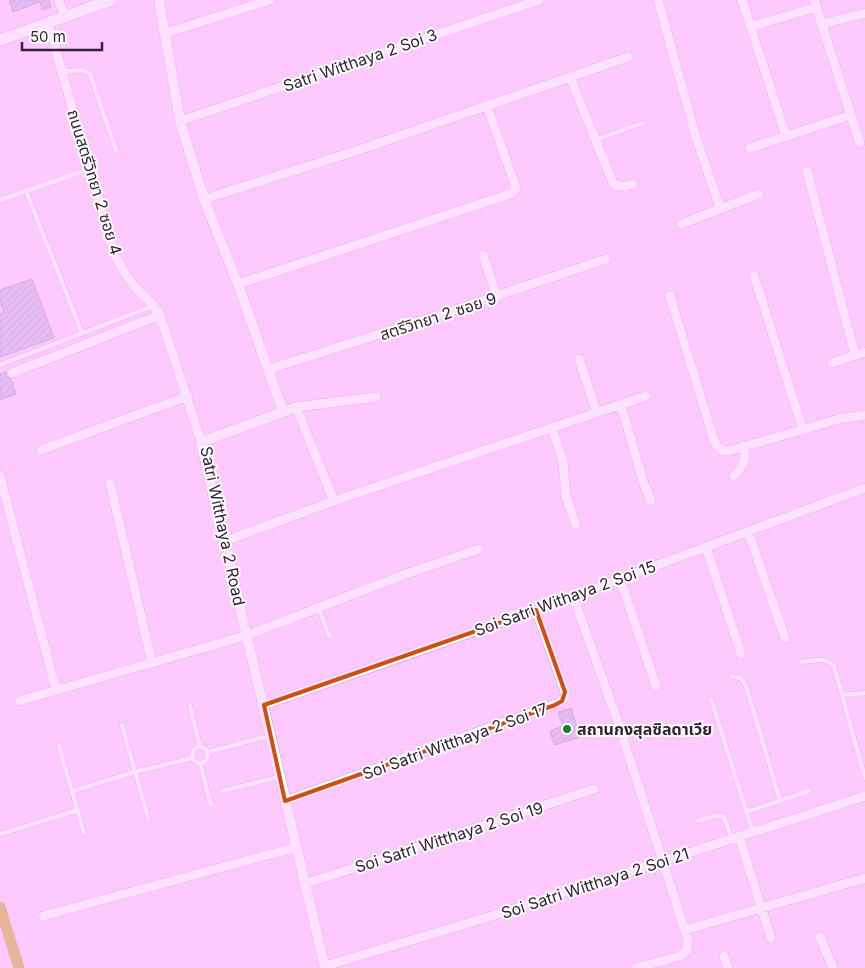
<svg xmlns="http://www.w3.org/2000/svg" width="865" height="968" viewBox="0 0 865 968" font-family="Inter,'Noto Sans Thai',sans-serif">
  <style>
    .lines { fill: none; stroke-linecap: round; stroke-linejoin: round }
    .canal { stroke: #ca9d22; stroke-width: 11 }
    .building { fill: url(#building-hatch); stroke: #a588c3 }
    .service-casing { stroke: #cd9acd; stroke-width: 5.5 }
    .minor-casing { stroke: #cd9acd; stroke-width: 10 }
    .tertiary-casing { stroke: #cd9acd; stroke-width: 11 }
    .secondary-casing { stroke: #cd9acd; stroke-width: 12 }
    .service { stroke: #fff; stroke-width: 4.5 }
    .minor { stroke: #fff; stroke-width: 9 }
    .tertiary { stroke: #fff; stroke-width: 10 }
    .secondary { stroke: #fff; stroke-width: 11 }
    .marked { fill: none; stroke: #cd5012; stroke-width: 4; stroke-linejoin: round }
    .poi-dot { fill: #1d7f31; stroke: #fefefe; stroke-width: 2 }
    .labels { text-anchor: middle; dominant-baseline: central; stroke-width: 4; stroke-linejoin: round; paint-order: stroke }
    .street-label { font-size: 16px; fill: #342035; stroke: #fefefe }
    .poi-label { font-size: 16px; font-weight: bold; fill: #342035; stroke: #fefefe; text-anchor: start }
  </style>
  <defs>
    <pattern id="building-hatch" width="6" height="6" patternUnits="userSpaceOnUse" patternTransform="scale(1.25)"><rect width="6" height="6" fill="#ccaeeb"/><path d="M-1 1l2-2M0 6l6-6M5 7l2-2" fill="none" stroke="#b095ca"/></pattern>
  </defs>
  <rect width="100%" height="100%" fill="#fec9fe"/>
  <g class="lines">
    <!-- canal -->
    <path class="canal" d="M0,907L19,968"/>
  </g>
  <!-- building -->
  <path class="building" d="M9,0H49L51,7L42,10L40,2L13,12Z
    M32,279L54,338L0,357V314L4,313L0,301V290Z
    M6,372V376L11,379L16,394L0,400V374Z
    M571,708L580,737L554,745L550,731L563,726L558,712Z"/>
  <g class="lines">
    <!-- service casing -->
    <g class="service-casing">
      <path id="service" d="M62,72L82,70L90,74L116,150
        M595,140L643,123
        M26,191L82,333
        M0,200L90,169
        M0,365L153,306
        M319,609L329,636
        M802,662C814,660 826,657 834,666L865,778
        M731,676L740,678L745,683L780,800
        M842,695L865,693
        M711,699L753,832
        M190,706L200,747
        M122,725L148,818
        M59,746L84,833
        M192 755a8 8 0 1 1 16 0a8 8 0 1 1-16 0Z
        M208,752L269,736
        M200,763L211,805
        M73,791L135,772L193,758
        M222,791L279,777
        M746,812L809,791
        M698,821L718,815L724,817L732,839
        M0,834L78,810"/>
    </g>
    <!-- minor casing -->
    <g class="minor-casing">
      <path id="minor" d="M59,0L65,18
        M658,0L696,137L720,208
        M742,0L786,136
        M814,0L860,143
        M48,23L114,254C121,266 127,278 136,288C145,297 154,304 160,315L201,442
        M822,24L865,13
        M750,27L817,7
        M166,33L270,0
        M570,77L613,183C620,189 625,186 633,184
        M180,121L539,0
        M750,148L851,115
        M807,171L855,355
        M204,199L353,152L628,57
        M681,224L759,194
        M483,255L497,297
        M754,275L803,430
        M238,284L513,193L516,189L515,185L487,106
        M670,296L713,437C716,446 719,452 729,451L839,419L865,415
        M579,359L597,413
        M832,363L865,352
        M269,369L443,314L606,259
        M12,373L160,315
        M621,405L644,484L651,501
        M296,407L334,501
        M283,412L296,407L376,397
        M552,428L563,461L566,496L576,525
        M41,450L188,396
        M0,476L56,690
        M734,476C743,468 747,459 744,446
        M110,483L152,663
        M748,531L785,638
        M225,541L334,501L646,396
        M706,547L741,654
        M620,579L656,686
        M573,596L618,722L688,940L687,950L680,956L635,968
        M19,701L248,635L403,575L479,549
        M264,705L536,610L865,488
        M285,801L559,703L565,697V692L536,610
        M739,837L771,938
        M305,884L594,789
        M43,916L297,847
        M685,930L865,878
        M820,937L833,968
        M724,956L728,968
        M325,966L505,912L865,796"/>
    </g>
    <!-- tertiary casing -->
    <g class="tertiary-casing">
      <path id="tertiary" d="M159,0L180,121L204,199L238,284L283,412L201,442L325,968"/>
    </g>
    <!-- secondary casing -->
    <g class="secondary-casing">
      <path id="secondary" d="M0,40L111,0"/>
    </g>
    <!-- service -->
    <use href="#service" class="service"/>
    <!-- minor -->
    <use href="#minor" class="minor"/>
    <!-- tertiary -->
    <use href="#tertiary" class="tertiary"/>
    <!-- secondary -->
    <use href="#secondary" class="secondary"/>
  </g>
  <!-- marked area -->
  <path d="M0 0H865V968H0ZM536,610L565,692L562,701L555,705L285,801L264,705Z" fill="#fec9fe" fill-opacity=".55" fill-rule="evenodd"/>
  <path class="marked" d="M536,610L565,692L562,701L555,705L285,801L264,705Z"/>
  <!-- markers -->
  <circle class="poi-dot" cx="567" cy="729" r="5"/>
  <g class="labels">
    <!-- street labels -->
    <g class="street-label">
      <text transform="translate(360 60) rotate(-19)">Satri Witthaya 2 Soi 3</text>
      <text transform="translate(95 182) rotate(73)">ถนนสตรีวิทยา 2 ซอย 4</text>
      <text transform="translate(438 316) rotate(-18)">สตรีวิทยา 2 ซอย 9</text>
      <text transform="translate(223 526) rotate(78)">Satri Witthaya 2 Road</text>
      <text transform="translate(565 598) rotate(-20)">Soi Satri Withaya 2 Soi 15</text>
      <text transform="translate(455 741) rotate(-20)">Soi Satri Witthaya 2 Soi 17</text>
      <text transform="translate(449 837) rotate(-18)">Soi Satri Witthaya 2 Soi 19</text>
      <text transform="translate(595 883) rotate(-18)">Soi Satri Witthaya 2 Soi 21</text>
    </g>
    <!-- poi labels -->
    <g class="poi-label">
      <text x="577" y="729">สถานกงสุลซิลดาเวีย</text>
    </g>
  </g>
  <!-- scale -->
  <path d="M22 42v8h80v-8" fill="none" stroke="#342035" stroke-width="2.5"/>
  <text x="30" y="42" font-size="15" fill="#342035" stroke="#fefefe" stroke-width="4" paint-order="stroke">50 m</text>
</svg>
